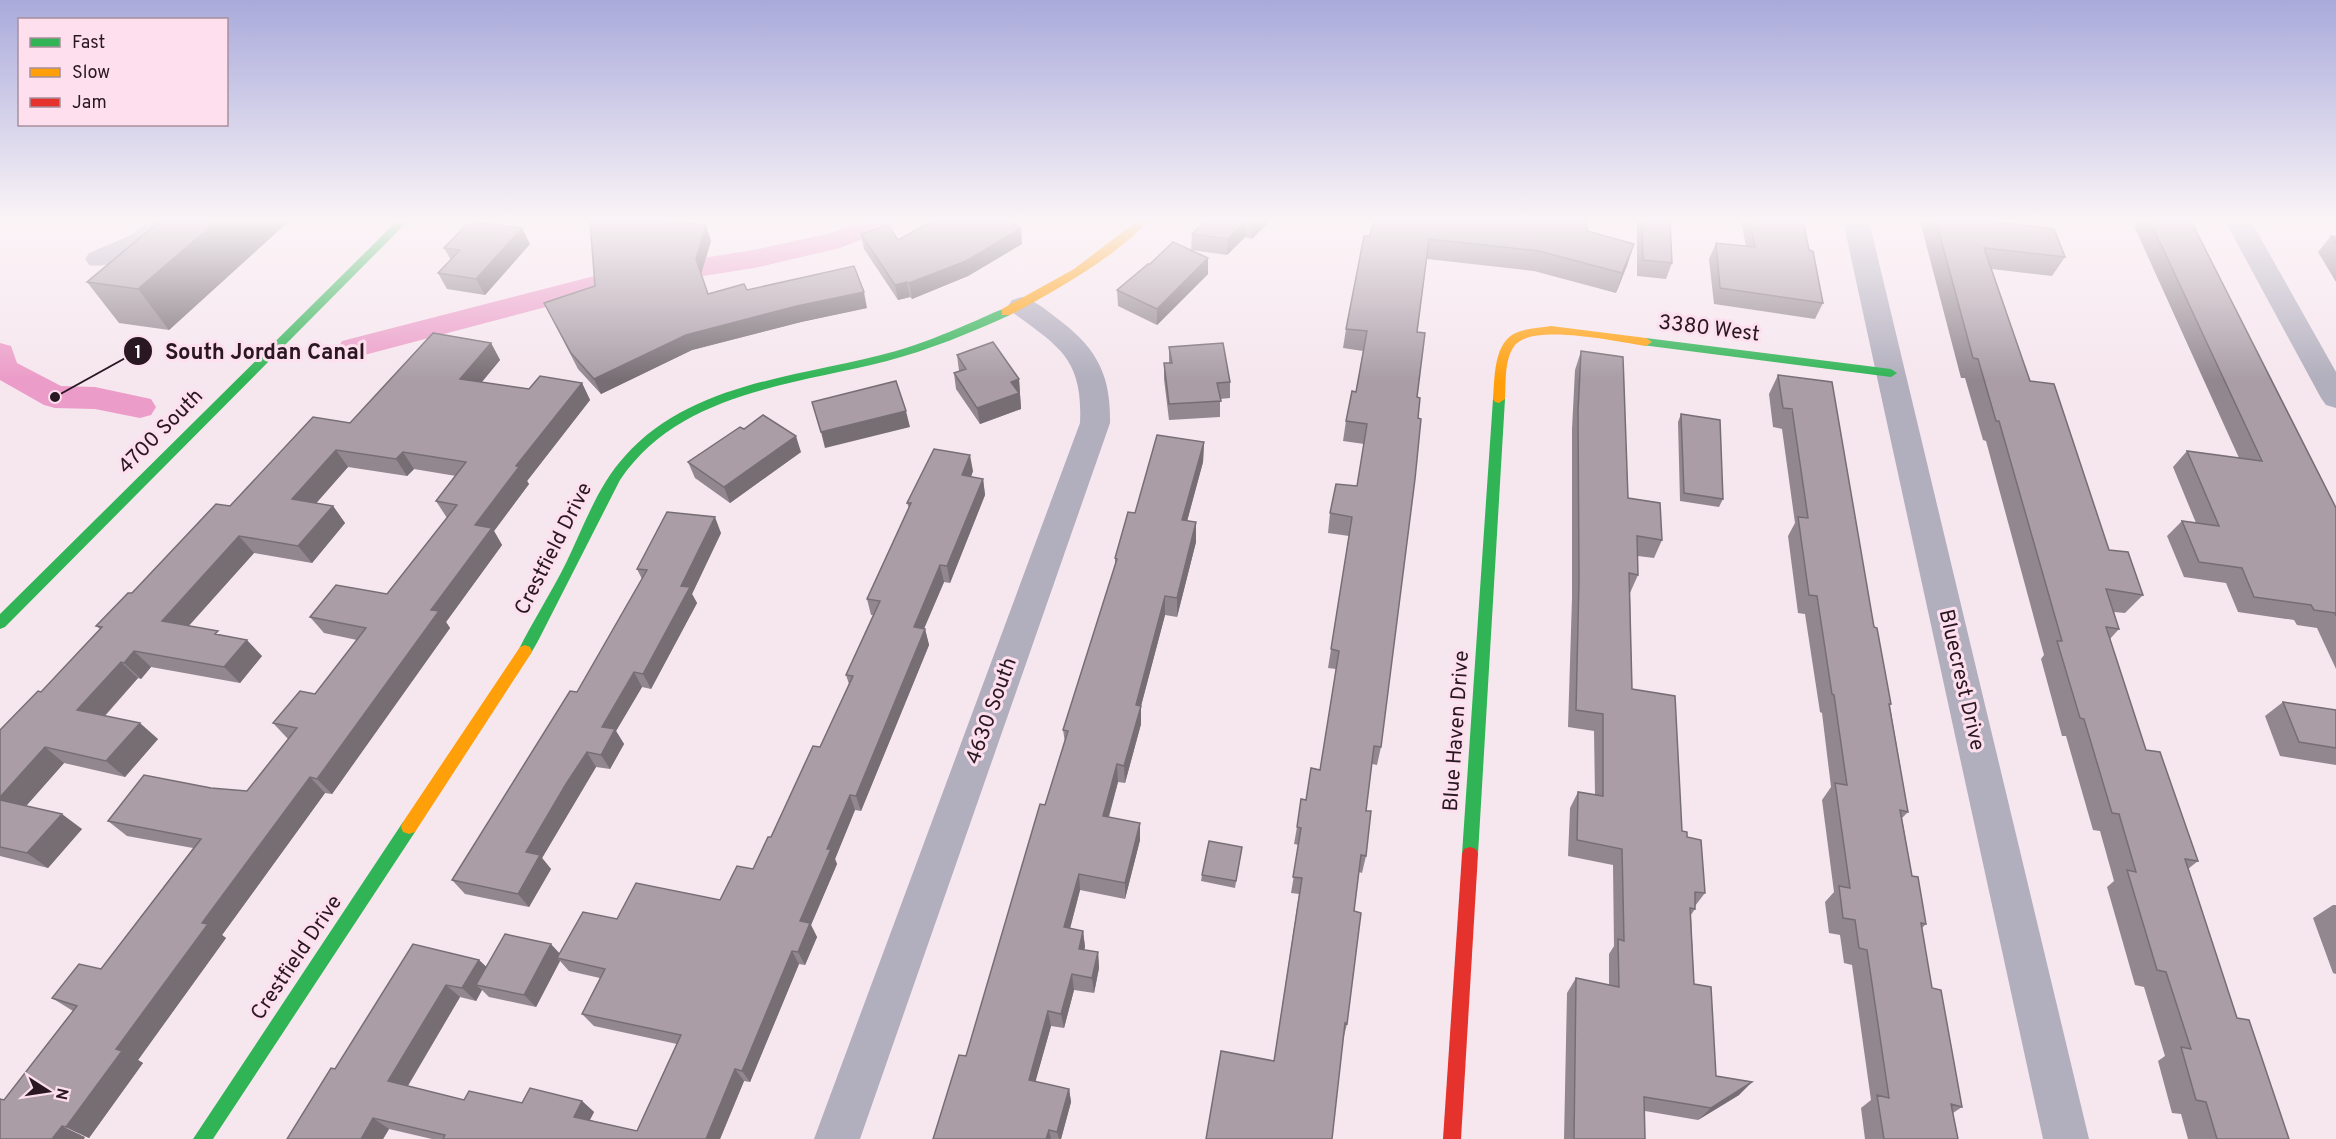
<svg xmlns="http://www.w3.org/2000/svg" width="2336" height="1139" viewBox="0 0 2336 1139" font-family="Overpass,sans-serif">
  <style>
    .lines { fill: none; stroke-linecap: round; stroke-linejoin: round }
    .canal { fill: #eb9cc8; fill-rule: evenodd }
    .street { fill: #b1aebd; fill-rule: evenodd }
    .fast { fill: #30b455; fill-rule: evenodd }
    .slow { fill: #ff9f0a; fill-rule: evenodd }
    .jam { fill: #e5322d; fill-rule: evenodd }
    .wall { fill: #92878f; fill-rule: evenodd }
    .shaded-wall { fill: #776e74 }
    .building { fill: #aa9da6; stroke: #776e74; stroke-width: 1.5 }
    .labels { text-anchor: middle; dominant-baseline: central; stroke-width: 6; stroke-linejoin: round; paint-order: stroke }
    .street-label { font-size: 21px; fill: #291721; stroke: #fddfee }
    .leader { fill: none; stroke: #291721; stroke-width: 2 }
    .callout-dot { fill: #291721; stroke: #fddfee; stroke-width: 2 }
    .mark-label { font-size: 18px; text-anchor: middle; font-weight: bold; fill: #fff }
    .callout-label { font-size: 22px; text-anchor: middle; font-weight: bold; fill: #291721; stroke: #fddfee; stroke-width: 6; stroke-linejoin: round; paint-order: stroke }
  </style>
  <rect width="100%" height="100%" fill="#f6e6ee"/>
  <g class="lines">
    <!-- canal -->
    <path class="canal" d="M860,221H897L893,227L840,248L754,268L607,291L353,358L342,355L338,348L342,341L606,273L754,250L831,233Z
      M0,343L11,346L17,363L61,386L95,387L151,399L156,407L151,415L140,418L95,409L55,408L44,405L0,380Z"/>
    <!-- street -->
    <path class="street" d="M149,221H178C164,241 113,271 89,265L85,259L89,253L131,235Z
      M1843,221H1869L2089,1139H2043Z
      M2225,221H2251L2336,372V408L2326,405L2321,398Z
      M1022,297C1035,301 1044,308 1054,316C1095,346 1111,372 1110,423L860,1139H814L1080,423C1083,359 1060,347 1012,312L1008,306L1012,300Z"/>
    <!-- fast -->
    <path class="fast" d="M397,221H408L5,627L0,629V614Z
      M1006,308L1010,309V315C970,333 929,350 887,361C793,385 679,392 620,480L538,641L530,655H520L518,651C533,621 551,593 566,563C583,528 598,485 625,456C693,380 804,377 896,351C920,344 945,334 968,324C981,319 993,312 1006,308Z
      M1646,338L1891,369L1897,373L1891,377L1642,345V339Z
      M1499,395L1505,399L1478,854L1476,859L1470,861L1464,859L1462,854L1493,399Z
      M409,820L415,822L417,827L415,832L213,1139H193L403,822Z"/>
    <!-- slow -->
    <path class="slow" d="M1137,221H1148C1117,256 1052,293 1010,315H1002V309L1074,269Z
      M1551,326L1646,338L1652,342L1646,346C1618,342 1534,323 1515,345C1504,359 1506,382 1505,399L1499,403L1495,402L1493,399C1495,378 1493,341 1518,332C1528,328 1541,328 1551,326Z
      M525,645L530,647L532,651L530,655L415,832L409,834L403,832L401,827L403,822L520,647Z"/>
    <!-- jam -->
    <path class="jam" d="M1470,847L1476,849L1478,854L1461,1139H1443L1462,854L1464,849Z"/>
  </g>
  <!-- wall -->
  <path class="wall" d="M160,221H289L169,330L119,323L87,282Z
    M1205,221H1270L1252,239L1245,237L1227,255L1191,250L1192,234Z
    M1637,221H1670L1672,263L1666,279L1637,276Z
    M1741,221H1803L1809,250L1823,303L1815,319L1714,304L1709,259L1716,243L1746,246Z
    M1920,221H1988L2065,257L2052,276L1992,269L2030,381L2109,550L2143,595L2125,613L2114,612L2119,629L2110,639L2146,750L2198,861L2188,869L2237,1018L2289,1139H2188L2181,1114L2172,1113L2158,1061L2165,1056L2144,987L2135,985L2107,887L2114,881L2100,831L2093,830L2066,736H2062L2041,659L2044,655L1986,441L1983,440L1965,378H1961Z
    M2138,221H2191L2336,508V669L2317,628L2297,625L2294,620L2238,612L2226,583L2184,577L2167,536L2182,521L2196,523L2173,467L2187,451L2239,458L2134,226Z
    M1587,231L1628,263L1616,293L1534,271L1427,259L1417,332V397L1381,747L1377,765L1372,764L1366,811V856L1362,873L1359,872L1354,911L1347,1024L1344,1036L1274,1061L1299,894L1291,893L1299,845L1294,844L1297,827L1306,800L1320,770L1336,669L1328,668L1349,536L1328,533L1330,513L1357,486L1364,444L1343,441L1346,421L1356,392L1363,351L1343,348L1346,329L1370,236Z
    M861,234L898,240L1022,244L968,276L912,299L910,297L898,300L864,249Z
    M2331,236L2336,237V282L2318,252Z
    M711,241L701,274L708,294L747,290L867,308L801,322L692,350L601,394L578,369L544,303L595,286Z
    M530,244L485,295L447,289L438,273L451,260L444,248Z
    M1208,258V274L1157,325L1118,306L1117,290L1150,264Z
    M491,343L500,360L482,382L529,389L582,383L590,400L527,481L529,484L494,531L502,545L446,622L450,628L332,794L325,793L222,935L226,938L138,1060L143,1063L89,1138L4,1100L73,1011L52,998L101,969L193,848L127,836L108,821L211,788L247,791L288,739L273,723L315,694L357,640L324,633L310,617L387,594L447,518L436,501L456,476L414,469L407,476L348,467L316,503L333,506L345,523L312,563L254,553L188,626L223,636L262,656L240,683L151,667L141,679L138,678L105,716L158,739L125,777L64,763L26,806L82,829L48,868L0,856V730L41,692L100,629L96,626L230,506L350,423Z
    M1169,347L1230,382V398L1220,399V417L1169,420L1164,379V363H1169Z
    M1581,351L1628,498L1662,540L1654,558L1638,556V575L1630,593L1632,689L1682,831L1687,837L1705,893L1695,906V909L1691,915L1694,984L1716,1076L1739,1095L1698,1120L1645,1111V1139H1564L1567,993L1576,978L1609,985V954L1614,946L1613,865L1568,856L1570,808L1578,792L1595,795L1594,731L1568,727L1572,598V429L1575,370Z
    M957,355L1019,379L1021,409L980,424L956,389L954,373L959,371Z
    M1778,375L1874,627L1891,704L1890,706L1908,812L1902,818L1912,876L1926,924L1922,928L1932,988L1962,1107L1953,1113L1958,1139H1865L1861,1108L1871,1100L1852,965L1844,963L1840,935L1829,933L1825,902L1834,892L1822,800L1831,787L1822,713L1820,712L1805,614L1798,613L1788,536L1795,523L1782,429L1773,427L1769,394Z
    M1681,414L1723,499L1719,507L1680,501L1678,422Z
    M744,429L801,452L730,503L695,478L688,462Z
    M1204,442L1203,462L1187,521L1196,522V542L1177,617L1165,615L1141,706V724L1125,783L1118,782L1109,817L1140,840L1125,899L1080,890L1070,929L1083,931L1085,947L1084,950L1098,952L1099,968L1094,993L1074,990L1064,1028L1051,1026L1035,1082L1069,1089L1071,1102L1061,1139H933L966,1056L1045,805L1065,742L1063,730L1115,565V558L1135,513Z
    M973,471L971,477L983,479L985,495L950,583L944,582L924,628L925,629L929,645L861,811L855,810L835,859L837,864L811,925L817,937L805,965L799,964L750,1082L744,1081L720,1139H432L389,1129L383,1139L335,1069L479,960L486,967L560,954L617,919L720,900L753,869L820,747L849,684L846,675L873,615H871L867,599L909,508L907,503ZM560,961L569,971L600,978L582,1014L594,1026L677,1044L637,1131L590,1120L594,1112L582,1101L522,1103L464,1100L408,1086L460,997L476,1001L482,990L489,997L536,1007Z
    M721,533L692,594L697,603L651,689L642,687L616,731L624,744L610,769L596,767L542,858L551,869L529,907L465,894L452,880L577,692L642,579L637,569Z
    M2283,702L2336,710V765L2280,756L2265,716Z
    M1242,847L1235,888L1201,881L1202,875Z
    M2333,905H2336V974L2333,973L2313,918Z"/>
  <!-- shaded-wall -->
  <path class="shaded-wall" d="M217,221H289L169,330L138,289Z
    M1246,221L1245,237L1227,255L1228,239Z
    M1255,221H1270L1252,239L1253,223Z
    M706,225L711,241L701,274L696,259Z
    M522,228L530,244L485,295L476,279Z
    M1021,228L1022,244L968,276L912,299L909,283Z
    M1634,244L1628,263L1616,293L1622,273Z
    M1208,258V274L1157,325V309Z
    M907,282L910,297L898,300L895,285Z
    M864,292L867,308L801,322L692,350L601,394L594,379L686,335L797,306Z
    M491,343L500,360L470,396L460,379Z
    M1019,379L1021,409L980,424L977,408L1011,382Z
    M582,383L590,400L527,481L529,484L494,531L502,545L446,622L450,628L332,794L317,779L431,610L475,525L516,466Z
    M906,411L910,427L825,448L821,432Z
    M796,436L801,452L730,503L724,487Z
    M1204,442L1203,462L1182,540V520Z
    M336,450L348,467L305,516L292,499Z
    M403,452L414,469L407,476L396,459Z
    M970,455L973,471L965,492L962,475Z
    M983,479L985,495L950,583L947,566Z
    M333,506L345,523L312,563L298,546Z
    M715,517L721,533L692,594L697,603L651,689L643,674L681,586Z
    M1196,522V542L1177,617V598Z
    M239,536L254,553L178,638L162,621Z
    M940,565L944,582L918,643L914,627Z
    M1165,596V615L1141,706V724L1125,783L1124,766L1136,705Z
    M925,629L929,645L861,811L856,796Z
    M247,640L262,656L240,683L224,667Z
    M134,651L151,667L141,679L124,663Z
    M121,662L138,678L96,725L77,710Z
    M634,672L642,687L616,731L624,744L610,769L601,755L602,727Z
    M140,723L158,739L125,777L106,761Z
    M45,747L64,763L19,814L0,801V797Z
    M587,752L596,767L542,858L551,869L529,907L518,894L526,852L566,784Z
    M1117,764L1118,782L1104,833L1103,816Z
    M310,777L325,793L222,935L226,938L138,1060L143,1063L89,1138L66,1127L116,1049L202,923Z
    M850,795L855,810L835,859L837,864L811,925L817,937L805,965L798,952L800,921L827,849Z
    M62,814L82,829L48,868L27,853Z
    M1140,823V840L1125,899V883Z
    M1079,874L1080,890L1066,943L1064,927Z
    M1083,931L1085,947L1081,964L1079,949Z
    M551,944L562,956L557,958L560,961L536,1007L524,995Z
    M792,951L799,964L750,1082L742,1071Z
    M1098,952L1099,968L1094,993L1092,978Z
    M479,960L492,972L476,985L482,990L476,1001L462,988Z
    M1072,974L1074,990L1064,1028L1061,1014Z
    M446,985L460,997L404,1092L388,1081Z
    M1048,1011L1051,1026L1032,1094L1029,1080Z
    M735,1069L744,1081L720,1139H706Z
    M1752,1082L1739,1095L1698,1120L1711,1108Z
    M1069,1089L1071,1102L1061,1139H1059L1057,1132Z
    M582,1101L594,1112L586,1127L574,1117Z
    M373,1118L389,1129L383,1139H361Z
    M62,1126L85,1137L84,1139H52Z
    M1049,1130L1051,1139H1046Z"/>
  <!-- building -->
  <path class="building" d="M160,221H217L138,289L87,282Z
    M470,221L522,228L476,279L438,273L460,250L444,248Z
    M590,221H663L706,225L696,259L708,294L744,284L747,290L854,266L864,292L797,306L686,335L594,379L571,353L544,303L595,286Z
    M932,221H1008L1021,228L966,261L909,283L907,282L895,285L861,234L888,225L898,240Z
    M1205,221H1246L1228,239L1192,234Z
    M1373,221H1587V231L1634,244L1622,273L1539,251L1429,239L1417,332L1425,333L1417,397L1420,398L1418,418L1421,419L1415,479L1381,747L1374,746L1366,811H1371L1366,856L1361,855L1354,911L1361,913L1347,1024L1345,1023L1332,1139H1206L1221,1051L1274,1061L1302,878L1293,877L1301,828L1297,827L1301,799L1306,800L1311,768L1320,770L1339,651L1331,649L1352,517L1330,513L1336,484L1357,486L1367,424L1346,421L1352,391L1356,392L1367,331L1346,329L1364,236H1370Z
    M1642,221H1670L1672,263L1643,260Z
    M1750,221H1803L1809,250L1813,251L1823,303L1720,288L1716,243L1755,247Z
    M1936,221H1988L2054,229L2065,257L1984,248L2030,381L2054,384L2109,550L2128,552L2143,595L2106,589L2119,629L2106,627L2146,750L2160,752L2198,861L2185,859L2237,1018L2249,1020L2289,1139H2217L2206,1102L2196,1100L2181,1047L2191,1049L2166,972L2157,970L2127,870L2136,872L2119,814L2112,813L2084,719L2080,718L2057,641H2062L1999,421H1996L1978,359L1973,358Z
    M2150,221H2191L2336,508V616L2335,613L2314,610L2311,605L2254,597L2242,568L2199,562L2182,521L2219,526L2187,451L2262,461Z
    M2331,236L2336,237V244Z
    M1173,242L1208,258L1157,309L1117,290L1148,264H1150Z
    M433,333L491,343L460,379L529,389L540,376L582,383L516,466L519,467L475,525L492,528L431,610L439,611L317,779L310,777L202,923L208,924L116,1049L122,1051L66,1127L62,1126L52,1139H0V1099L4,1100L77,1006L52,998L79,964L101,969L201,839L108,821L144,775L211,788L247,791L297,728L273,723L300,691L315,694L366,628L310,617L336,585L387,594L457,505L436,501L466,462L403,452L396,459L336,450L292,499L333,506L298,546L239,536L162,621L218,631L215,634L247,640L224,667L134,651L124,663L121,662L77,710L140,723L106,761L45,747L0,797V730L38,691L41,692L102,627L96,626L128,593H132L216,504L230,506L313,417L350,423Z
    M993,342L1019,379L1011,382L1019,393L977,408L954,373L966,369L957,355Z
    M1223,343L1230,382L1217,383L1221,401L1169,404L1164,363H1172L1169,347Z
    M1581,351L1623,357L1628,498L1660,503L1662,540L1637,536L1638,575L1629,573L1632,689L1675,696L1682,831L1687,832V837L1701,840L1705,893L1695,892V909L1690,908L1694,984L1711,987L1716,1076L1752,1082L1711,1108L1644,1097L1645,1139H1574L1576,978L1619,987L1618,939L1624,941L1622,849L1577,840L1578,792L1603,796V714L1576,710L1579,580L1578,411Z
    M1778,375L1832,382L1874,627L1877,628L1891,704H1889L1908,812L1900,810L1912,876L1918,877L1926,924L1921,923L1932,988L1941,990L1962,1107L1951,1104L1958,1139H1884L1877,1095L1889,1098L1867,950L1859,948L1855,920L1843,918L1839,886L1850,888L1835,783L1847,785L1834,695L1832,694L1817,596L1809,595L1798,517L1808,518L1792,409L1783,408Z
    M896,381L906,411L821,432L812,402Z
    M1681,414L1720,420L1723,499L1684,493Z
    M763,415L796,436L724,487L688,462L740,427L744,429Z
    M1157,435L1204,442L1182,520L1196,522L1177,598L1165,596L1136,705L1141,706L1124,766L1117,764L1103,816L1140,823L1125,883L1079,874L1064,927L1083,931L1079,949L1098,952L1092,978L1072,974L1061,1014L1048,1011L1029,1080L1069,1089L1057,1132L1049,1130L1046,1139H933L959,1055L966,1056L1040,804L1045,805L1068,731L1063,730L1117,559L1115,558L1128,512L1135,513Z
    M934,449L970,455L962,475L983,479L947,566L940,565L914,627L925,629L856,796L850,795L827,849H831L800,921L810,923L798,952L792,951L742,1071L735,1069L706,1139H443L445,1135L373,1118L361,1139H287L331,1068L335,1069L413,944L479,960L462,988L446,985L388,1081L464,1100L469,1091L522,1103L530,1088L582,1101L574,1117L637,1131L681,1035L582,1014L605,969L557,958L583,912L617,919L636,883L720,900L737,866L753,869L768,837H771L813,746L820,747L853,676L846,675L880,601L867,599L911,503H907Z
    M667,512L715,517L681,586L690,587L643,674L634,672L602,727L615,729L601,755L587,752L566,784L526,852L540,855L518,894L452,880L570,691L577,692L647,570L637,569Z
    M2283,702L2336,710V748L2299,742Z
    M0,800L62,814L27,853L0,847Z
    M1209,841L1242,847L1236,881L1202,875Z
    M505,934L551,944L524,995L476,985Z"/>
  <!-- sky -->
  <linearGradient id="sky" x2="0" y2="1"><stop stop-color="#a9aadb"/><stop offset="0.58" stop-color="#fbf4f7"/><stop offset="1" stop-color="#fbf4f7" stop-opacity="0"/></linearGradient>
  <rect width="2336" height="380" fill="url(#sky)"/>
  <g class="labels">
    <!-- street labels -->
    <g class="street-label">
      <text transform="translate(1709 329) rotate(7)">3380 West</text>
      <text transform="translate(161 432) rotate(-45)">4700 South</text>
      <text transform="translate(554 549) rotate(-63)">Crestfield Drive</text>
      <text transform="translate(1961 680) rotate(77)">Bluecrest Drive</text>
      <text transform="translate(992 711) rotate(-70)">4630 South</text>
      <text transform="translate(1457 731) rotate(-86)">Blue Haven Drive</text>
      <text transform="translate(297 958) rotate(-56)">Crestfield Drive</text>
    </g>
  </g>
  <!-- callouts -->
  <path class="leader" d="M55 397L138 351"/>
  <g class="callout-dot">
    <circle cx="55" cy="397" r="6"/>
    <circle cx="138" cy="351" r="15"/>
  </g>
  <g class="mark-label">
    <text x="138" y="358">1</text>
  </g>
  <g class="callout-label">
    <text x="265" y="359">South Jordan Canal</text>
  </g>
  <!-- legend -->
  <rect x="18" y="18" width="210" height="108" fill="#fddfee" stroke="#a88f9c" stroke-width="1.5"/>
  <rect x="30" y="38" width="30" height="9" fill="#30b455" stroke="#a88f9c" stroke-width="1.5"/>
  <text x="72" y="48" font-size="18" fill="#291721">Fast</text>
  <rect x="30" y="68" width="30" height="9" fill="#ff9f0a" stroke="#a88f9c" stroke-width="1.5"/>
  <text x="72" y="78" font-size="18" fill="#291721">Slow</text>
  <rect x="30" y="98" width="30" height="9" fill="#e5322d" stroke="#a88f9c" stroke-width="1.5"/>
  <text x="72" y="108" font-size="18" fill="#291721">Jam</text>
  <!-- north arrow -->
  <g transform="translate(48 1091) rotate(102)" stroke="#fddfee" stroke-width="4.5" paint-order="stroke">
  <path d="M0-4.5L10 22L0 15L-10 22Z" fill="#291721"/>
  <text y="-9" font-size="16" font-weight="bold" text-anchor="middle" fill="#291721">N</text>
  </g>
</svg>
